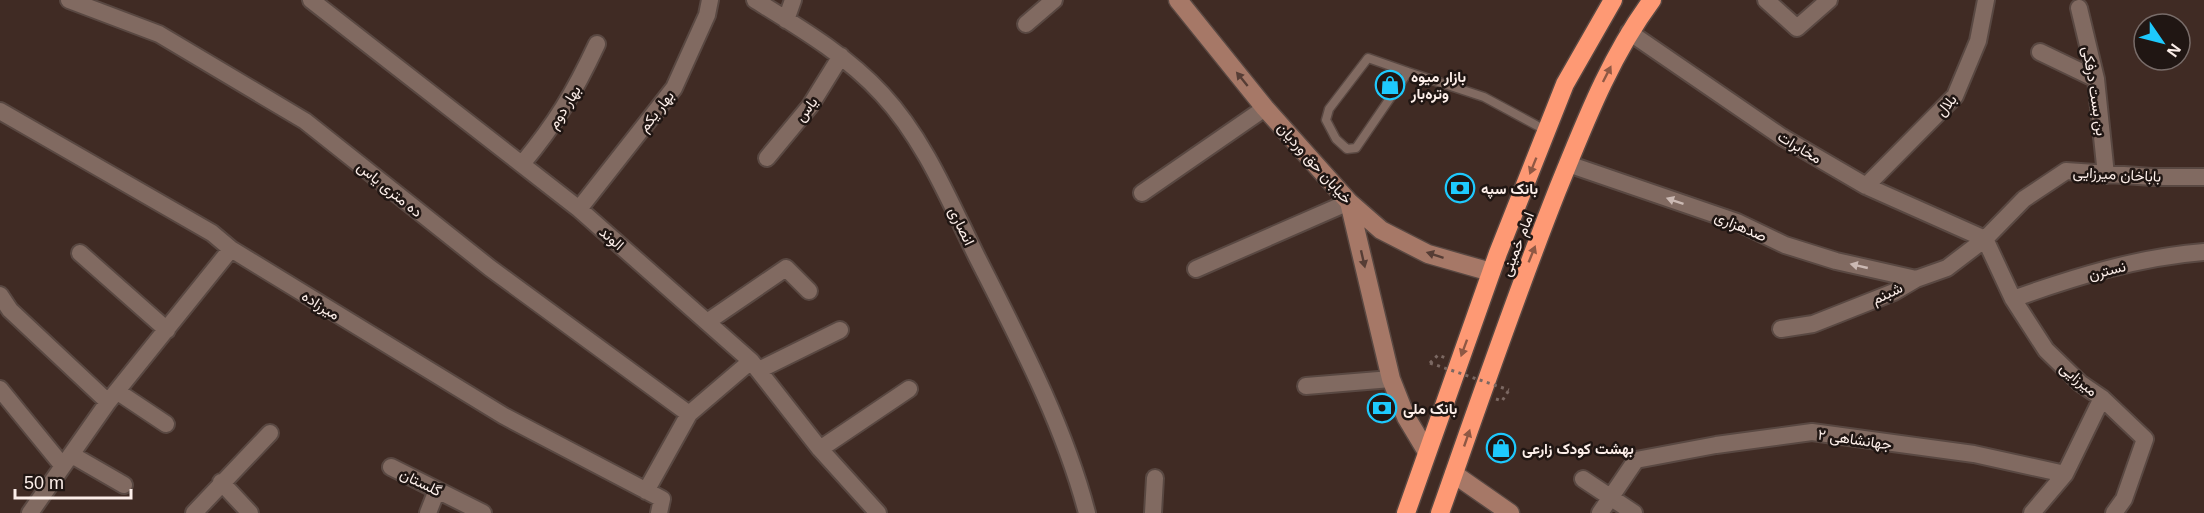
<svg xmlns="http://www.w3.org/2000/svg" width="2204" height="513" viewBox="0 0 2204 513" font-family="Arial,Vazirmatn,sans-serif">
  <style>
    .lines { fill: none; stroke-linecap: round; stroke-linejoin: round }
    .lane-casing { stroke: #594842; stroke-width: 11 }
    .street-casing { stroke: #594842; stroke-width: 20 }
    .secondary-casing { stroke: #594842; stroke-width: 21 }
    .highway-casing { stroke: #594842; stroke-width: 21 }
    .path { stroke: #7b6862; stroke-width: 3; stroke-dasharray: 3 4.5; stroke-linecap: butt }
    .lane { stroke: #816a61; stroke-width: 8 }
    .street { stroke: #816a61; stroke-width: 16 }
    .secondary { stroke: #a67867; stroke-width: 18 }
    .highway { stroke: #fe9974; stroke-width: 18 }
    .path-bridge { stroke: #7b6862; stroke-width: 3; stroke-dasharray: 3 4.5; stroke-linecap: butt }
    .oneway { fill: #8f5844 }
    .oneway2 { fill: #563d35 }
    .oneway3 { fill: #cbb9b3 }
    .labels { text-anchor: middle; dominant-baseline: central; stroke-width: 5; stroke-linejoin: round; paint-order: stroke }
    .poi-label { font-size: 15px; font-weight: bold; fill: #fceee9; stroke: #201613; text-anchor: start }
    .street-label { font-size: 15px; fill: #fceee9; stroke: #201613 }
  </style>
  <rect width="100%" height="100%" fill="#402b24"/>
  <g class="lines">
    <!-- lane casing -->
    <g class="lane-casing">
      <path id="lane" d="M1408,72L1368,58L1329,109L1326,120L1336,139L1347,149L1356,148L1408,72L1484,97L1547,131"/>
    </g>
    <!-- street casing -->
    <g class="street-casing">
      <path id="street" d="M69,0L159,34L305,121L490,268L689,414
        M311,0L579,209L751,361L820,449L878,513
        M755,0C800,28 846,55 882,94C924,139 949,200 976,255C1018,338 1063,422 1087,513
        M1766,0L1797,28L1829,0
        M2079,8L2096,79L2106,175
        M786,20L793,0
        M1026,24L1054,0
        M1629,32L1782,137L1866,186L1985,239
        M2040,52L2096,79
        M0,111L212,233L231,249L504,416L662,499L659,513
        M767,158L810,106L841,56
        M522,164C556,123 574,93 597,44
        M1568,164L1737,222L1785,245L1836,261L1916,279
        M1866,186L1955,96L1978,41L1986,0
        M1142,193L1265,108
        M579,209L674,88L707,15L710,0
        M1985,239L2013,299L2046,350L2080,383L2102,398L2145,439L2124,499L2114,513
        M80,253L167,330
        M1196,269L1349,202
        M0,295L10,310L108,402
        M2013,299C2074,277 2139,257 2204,252
        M707,322L786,268L809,291
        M1781,329L1813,324L1894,292L1916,279L1947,268L1985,239L2024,199L2066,171L2153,177H2204
        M759,370L840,330
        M1306,386L1391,379
        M0,389L62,465
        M118,392L166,424
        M820,449L909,389
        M72,455L124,485
        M391,467L483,513
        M1583,479L1634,513
        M221,482L250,513
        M646,491L689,414L751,361
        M30,513L108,402L231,249
        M194,513L270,433
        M428,513L437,490
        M1153,513L1155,478
        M1600,513L1636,460L1716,445L1812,432L1974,454L2065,474
        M2032,513L2065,474L2102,398"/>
    </g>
    <!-- secondary casing -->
    <g class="secondary-casing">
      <path id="secondary" d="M1178,0L1265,108L1349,202L1381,230L1428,254L1491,272
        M1349,202L1391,379L1406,417L1427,452
        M1454,474L1510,513"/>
    </g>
    <!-- highway casing -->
    <g class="highway-casing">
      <path id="highway" d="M1406,513L1498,253L1565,84L1613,0
        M1440,513C1478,405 1515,297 1557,191C1584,125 1609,58 1652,0"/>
    </g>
    <!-- path -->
    <path class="path" d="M1430,363L1438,355L1446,358
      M1496,399L1502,401L1509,390"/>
    <!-- lane -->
    <use href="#lane" class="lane"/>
    <!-- street -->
    <use href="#street" class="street"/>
    <!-- secondary -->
    <use href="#secondary" class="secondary"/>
    <!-- highway -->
    <use href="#highway" class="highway"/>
    <!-- path-bridge -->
    <path class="path-bridge" d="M1430,363L1509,390"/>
  </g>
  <!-- one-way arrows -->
  <defs><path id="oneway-solid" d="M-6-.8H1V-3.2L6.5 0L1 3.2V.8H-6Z" transform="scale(1.5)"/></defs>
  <g class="oneway">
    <use href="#oneway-solid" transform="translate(1607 74) rotate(-63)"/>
    <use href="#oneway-solid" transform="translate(1533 166) rotate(112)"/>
    <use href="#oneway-solid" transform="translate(1532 254) rotate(-68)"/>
    <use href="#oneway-solid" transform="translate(1464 348) rotate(110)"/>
    <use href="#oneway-solid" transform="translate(1467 438) rotate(-71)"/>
  </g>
  <g class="oneway2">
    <use href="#oneway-solid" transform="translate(1242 79) rotate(-129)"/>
    <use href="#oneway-solid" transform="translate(1435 255) rotate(-162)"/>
    <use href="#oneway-solid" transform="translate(1363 259) rotate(77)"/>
  </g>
  <g class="oneway3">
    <use href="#oneway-solid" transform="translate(1675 201) rotate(-161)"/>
    <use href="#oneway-solid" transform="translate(1859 266) rotate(-167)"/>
  </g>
  <!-- icons -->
  <defs>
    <g id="shop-ring" transform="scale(1.5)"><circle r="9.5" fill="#201613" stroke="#1ec9fd" stroke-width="1.5"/><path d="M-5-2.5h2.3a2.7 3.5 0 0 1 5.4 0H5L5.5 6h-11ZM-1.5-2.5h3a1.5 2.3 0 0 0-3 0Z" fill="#1ec9fd"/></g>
    <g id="bank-ring" transform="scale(1.5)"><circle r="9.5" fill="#201613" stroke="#1ec9fd" stroke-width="1.5"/><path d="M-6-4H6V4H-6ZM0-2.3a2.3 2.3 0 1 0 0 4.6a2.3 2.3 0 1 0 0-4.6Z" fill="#1ec9fd"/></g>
  </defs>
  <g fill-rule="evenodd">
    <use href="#shop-ring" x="1390" y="85"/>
    <use href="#bank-ring" x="1460" y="188"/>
    <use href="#bank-ring" x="1382" y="408"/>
    <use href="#shop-ring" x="1501" y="448"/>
  </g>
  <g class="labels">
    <!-- poi labels -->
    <g class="poi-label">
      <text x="1411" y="76">بازار میوه<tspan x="1411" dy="17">وتره‌بار</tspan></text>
      <text x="1481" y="188">بانک سپه</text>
      <text x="1403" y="408">بانک ملی</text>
      <text x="1522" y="448">بهشت کودک زارعی</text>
    </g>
    <!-- street labels -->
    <g class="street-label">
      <text transform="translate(2095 91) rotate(81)">بن بست درفکی</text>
      <text transform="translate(1946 105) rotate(-50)">بلال</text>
      <text transform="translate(564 107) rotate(-58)">بهار دوم</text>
      <text transform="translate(806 109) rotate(-53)">یاس</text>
      <text transform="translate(656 111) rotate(-52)">بهار یکم</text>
      <text transform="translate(1800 147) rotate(31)">مخابرات</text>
      <text transform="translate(1315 163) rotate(48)">خیابان حق وردیان</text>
      <text transform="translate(2117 174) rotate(3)">باباخان میرزایی</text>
      <text transform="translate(390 189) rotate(39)">ده متری یاس</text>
      <text transform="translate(962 226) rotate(64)">انصاری</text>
      <text transform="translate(1741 226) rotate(23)">صدهزاری</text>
      <text transform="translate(612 238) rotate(41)">الوند</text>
      <text transform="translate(1517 244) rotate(-69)">امام خمینی</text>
      <text transform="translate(2107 270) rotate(-14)">نسترن</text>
      <text transform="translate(1887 293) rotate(-25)">شبنم</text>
      <text transform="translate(321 305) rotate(32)">میرزاده</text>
      <text transform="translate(2079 379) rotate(40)">میرزایی</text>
      <text transform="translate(1855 439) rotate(8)">جهانشاهی ۲</text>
      <text transform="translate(421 482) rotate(26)">گلستان</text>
    </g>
  </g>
  <!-- north arrow -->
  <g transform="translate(2162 42) rotate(125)"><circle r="28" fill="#201613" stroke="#786c69" stroke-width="1.5"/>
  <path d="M0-4.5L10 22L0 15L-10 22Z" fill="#1ec9fd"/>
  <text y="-9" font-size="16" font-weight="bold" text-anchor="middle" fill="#fceee9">N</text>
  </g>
  <!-- scale -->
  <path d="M15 489v9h116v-9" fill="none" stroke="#fceee9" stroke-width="3"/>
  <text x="24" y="489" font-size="18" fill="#fceee9" stroke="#201613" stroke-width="4.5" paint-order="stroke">50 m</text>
</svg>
